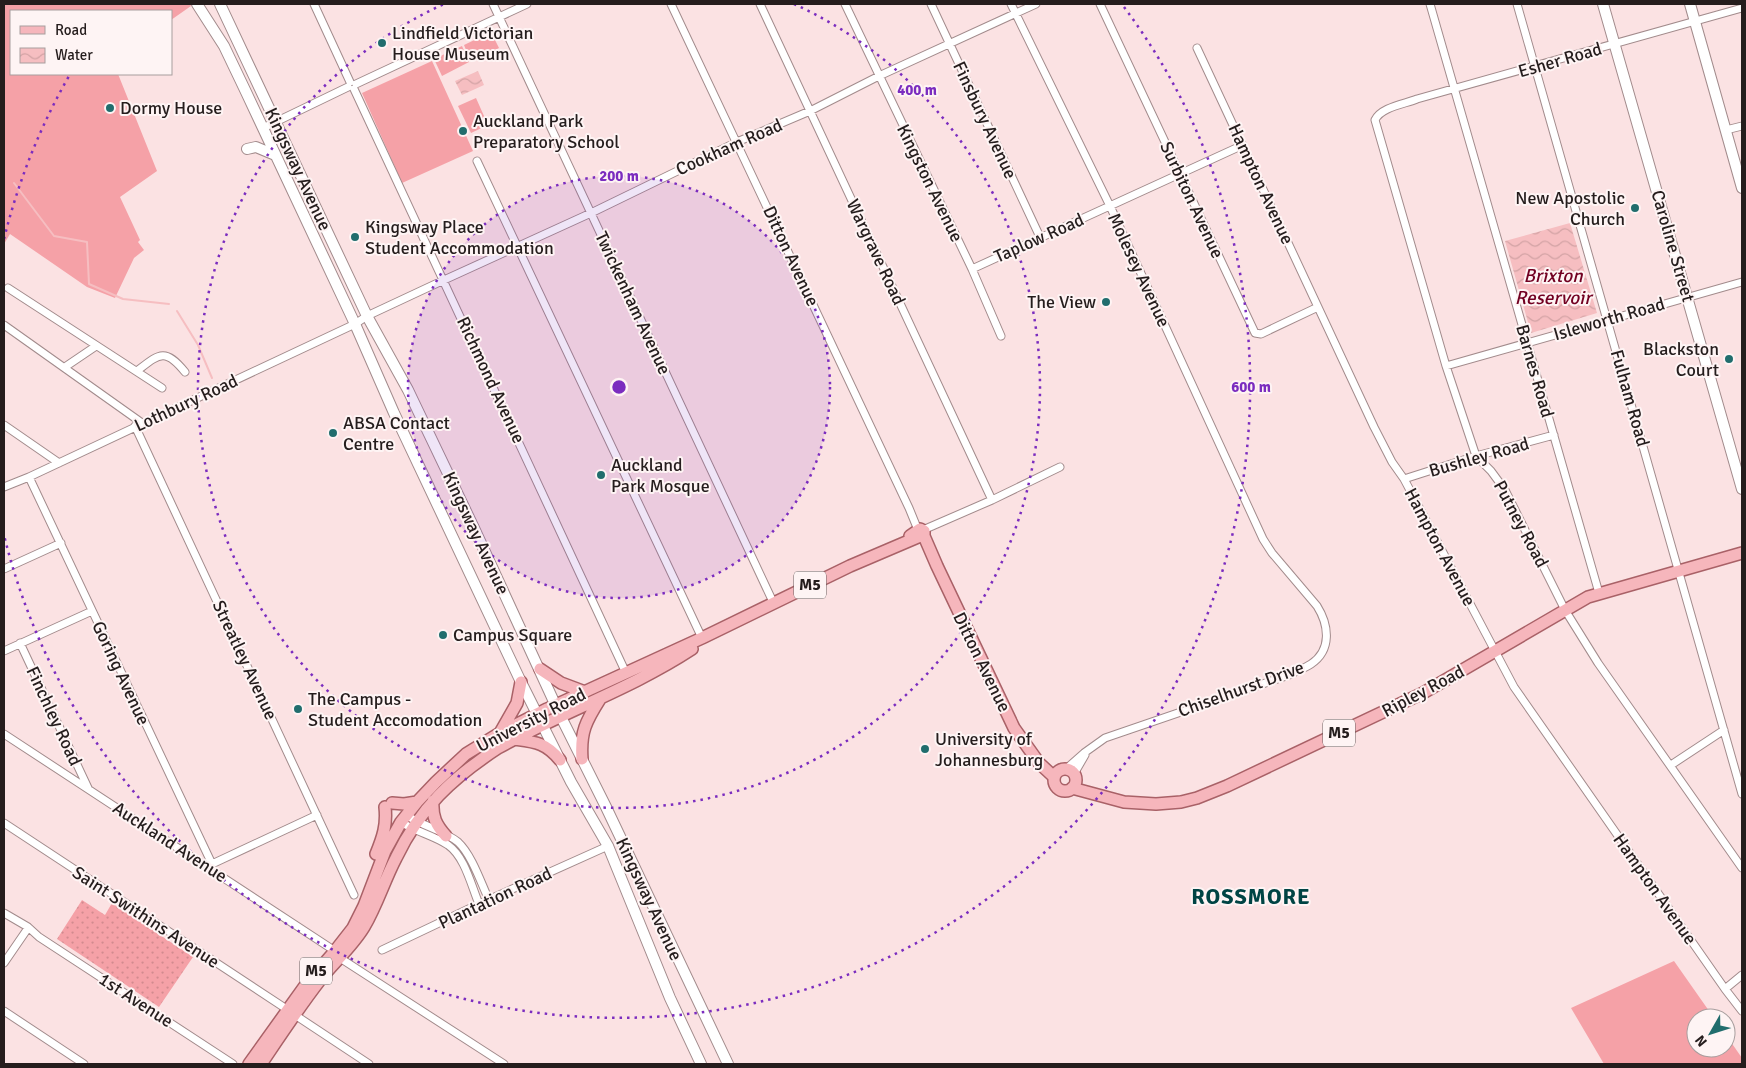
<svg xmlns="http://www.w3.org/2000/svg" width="1746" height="1068" viewBox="0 0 1746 1068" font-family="Signika,sans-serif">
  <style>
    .grass { fill: url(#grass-dots) }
    .pitch { fill: #f5a1a7 }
    .water { fill: url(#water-waves) }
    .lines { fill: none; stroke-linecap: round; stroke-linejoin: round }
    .stream { stroke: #f6bec1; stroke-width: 2 }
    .street-casing { stroke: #a28b8c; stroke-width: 9 }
    .secondary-casing { stroke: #a28b8c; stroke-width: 12 }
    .primary-casing { stroke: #a96167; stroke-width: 14 }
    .street { stroke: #fff; stroke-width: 7 }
    .secondary { stroke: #fff; stroke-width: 10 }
    .primary { stroke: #f6b6bc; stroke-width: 11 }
    .ring { fill: none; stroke: #7b2cbf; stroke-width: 2.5; stroke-dasharray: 2.5 5 }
    .poi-dot { fill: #216d6d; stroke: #fef4f4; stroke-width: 2 }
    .labels { text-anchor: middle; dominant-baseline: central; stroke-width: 4; stroke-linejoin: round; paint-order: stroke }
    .shield { fill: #fef4f4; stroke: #665e5e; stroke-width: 1 }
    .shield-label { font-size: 16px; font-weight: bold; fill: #251d1d }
    .poi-label { font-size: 18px; fill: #251d1d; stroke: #fef4f4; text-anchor: start }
    .street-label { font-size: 18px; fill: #251d1d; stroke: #fef4f4 }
    .water-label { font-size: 19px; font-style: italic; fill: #720122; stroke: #fef4f4 }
    .district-label { font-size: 22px; font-weight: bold; letter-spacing: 1px; fill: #044; stroke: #fef4f4 }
    .centre { fill: #7b2cbf; stroke: #fef4f4; stroke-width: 2.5 }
    .ring-label { font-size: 15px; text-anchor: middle; font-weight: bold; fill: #7b2cbf; stroke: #fef4f4; stroke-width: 4; stroke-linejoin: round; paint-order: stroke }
  </style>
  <defs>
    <pattern id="grass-dots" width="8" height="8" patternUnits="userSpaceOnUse" patternTransform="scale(1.25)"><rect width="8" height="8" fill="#f5a1a7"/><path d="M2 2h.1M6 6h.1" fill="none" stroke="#d28a8f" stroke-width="1.8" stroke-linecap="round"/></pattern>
    <pattern id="water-waves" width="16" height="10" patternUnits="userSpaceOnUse" patternTransform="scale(1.25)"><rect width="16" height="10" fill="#f6bec1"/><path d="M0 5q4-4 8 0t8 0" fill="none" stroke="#d3a3a5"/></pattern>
  </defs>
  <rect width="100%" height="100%" fill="#fbe2e3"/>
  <!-- grass -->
  <path class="grass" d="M82,900L105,915L112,903L193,957L159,1007L57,939Z"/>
  <!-- pitch -->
  <path class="pitch" d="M4,4H190L191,6L171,20V11H11V74H118L157,171L120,197L140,240L138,242L144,250L134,258L115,298L87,287L10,234L4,244Z
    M491,32L499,48L471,62L464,45Z
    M462,46L469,62L442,76L434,59Z
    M432,61L473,151L402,183L362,93Z
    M476,98L488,125L471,133L458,106Z
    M1674,961L1714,1018H1696V1048H1726V1035L1742,1058V1064H1604L1571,1008Z"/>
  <!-- water -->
  <path class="water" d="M478,71L484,85L462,95L455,81Z
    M1570,223L1597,313L1531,333L1505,241Z"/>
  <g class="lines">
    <!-- stream -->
    <path class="stream" d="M14,183L54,236L87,242L89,284L123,299L169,304
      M177,311L198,345L212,378"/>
    <!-- street casing -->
    <g class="street-casing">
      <path id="street" d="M314,4L350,82
        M493,4L773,602
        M671,4L909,508L918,530
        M760,4L992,500
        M845,4L972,269L1001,336
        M931,4L1040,237
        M1011,4L1110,206L1263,539L1272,553L1317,606C1329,625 1332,650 1311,664C1305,668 1297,671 1289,675L1105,738L1084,753L1066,769
        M1100,4L1255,333L1261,334L1318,307
        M1430,4L1599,593
        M1517,4L1742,794
        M1742,8L1417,99C1405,104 1381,107 1375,120L1446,366L1476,456L1491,471L1505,490L1565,610L1598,663L1742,868
        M1197,48L1374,427L1392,462L1404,479L1420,509L1514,687L1725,989L1742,1011
        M356,84L527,4
        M354,89L626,673
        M263,128L348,87
        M1726,130L1742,126
        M477,161L702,638
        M972,269L1243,145
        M8,288L162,388
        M4,325L142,423
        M1446,366L1742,282
        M65,367L96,346
        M137,371C159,354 165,347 185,372
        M4,425L59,463
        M135,426L354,895
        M29,477L212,864V870
        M1404,479L1476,456L1554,435
        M4,487L29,477L355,324L367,316L444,280L591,213L737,142L810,111L879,76L1036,4
        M923,530L992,500L1060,467
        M4,569L61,543
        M20,643L88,788
        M4,651L92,611
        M4,734L335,951
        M1671,765L1724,730
        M1074,774L1085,755
        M406,815C422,826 443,830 458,842C472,855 481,883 489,900
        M401,822C416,832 433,835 448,845C465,857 471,885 479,904
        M4,823L288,1010
        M212,864L317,815
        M4,913L28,927L39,937L233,1064
        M382,950L479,904L608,846
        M340,958L504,1064
        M4,963L26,931
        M1725,989L1742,975
        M4,1011L84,1064
        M295,1015L369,1064"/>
    </g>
    <!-- secondary casing -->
    <g class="secondary-casing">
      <path id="secondary" d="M197,4L224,46L246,92L355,324L394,413L521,682L571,782L608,846L670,998L701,1064
        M220,4L367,316L408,390L474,528L561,717L606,807L728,1064
        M1603,4L1742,489
        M1690,4L1742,188
        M247,149L256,147L275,155"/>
    </g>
    <!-- primary casing -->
    <g class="primary-casing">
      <path id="primary" d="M910,536L920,529L924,531V536L937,566L1014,728L1039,763L1054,777
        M540,669L561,683L585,692
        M500,733L517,703L521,682
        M513,739C535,742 545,742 560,760
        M582,759C580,732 586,721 600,699
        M1054 780a11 11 0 1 1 22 0a11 11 0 1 1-22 0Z
        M1072,788L1124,802L1156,804L1181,802L1197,798L1227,786L1423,693L1588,597L1742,553
        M433,801C432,817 436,825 446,836
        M392,803L404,804L417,802
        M376,854C383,837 387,825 385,807
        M249,1064L307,983L335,951L353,928L364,906L385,851L401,822L417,802L436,782L466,754L500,733L547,709L702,638L850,566L918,537
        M261,1064C280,1036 299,1007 320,980C334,962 352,947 364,927C377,905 384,881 396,858C420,808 452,778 498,748C562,712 631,689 692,649"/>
    </g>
    <!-- street -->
    <use href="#street" class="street"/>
    <!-- secondary -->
    <use href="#secondary" class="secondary"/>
    <!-- primary -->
    <use href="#primary" class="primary"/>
  </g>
  <!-- distance rings -->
  <circle cx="619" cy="387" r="211" fill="#7b2cbf" fill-opacity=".12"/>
  <g class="ring">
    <circle cx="619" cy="387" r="211"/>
    <path d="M794 4A421 421 0 1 1 444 4"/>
    <path d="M4 239A632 632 0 0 1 69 76M1124 7A632 632 0 1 1 4 535"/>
  </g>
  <!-- markers -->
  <g class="poi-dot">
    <circle cx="382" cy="43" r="5"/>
    <circle cx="110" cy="108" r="5"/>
    <circle cx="463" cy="131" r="5"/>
    <circle cx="1635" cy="208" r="5"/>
    <circle cx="355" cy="237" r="5"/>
    <circle cx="1106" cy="302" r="5"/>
    <circle cx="1729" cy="359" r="5"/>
    <circle cx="333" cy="433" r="5"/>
    <circle cx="601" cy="475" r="5"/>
    <circle cx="443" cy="635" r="5"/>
    <circle cx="298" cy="709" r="5"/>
    <circle cx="925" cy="749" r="5"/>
  </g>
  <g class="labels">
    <!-- shield labels -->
    <g class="shield">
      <rect x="794" y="571.5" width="32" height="27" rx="4"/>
      <rect x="1323" y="719.5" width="32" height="27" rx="4"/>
      <rect x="300" y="957.5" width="32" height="27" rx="4"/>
    </g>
    <g class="shield-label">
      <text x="810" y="585">M5</text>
      <text x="1339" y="733">M5</text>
      <text x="316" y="971">M5</text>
    </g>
    <!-- poi labels -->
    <g class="poi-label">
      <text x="392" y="33">Lindfield Victorian<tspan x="392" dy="21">House Museum</tspan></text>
      <text x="120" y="108">Dormy House</text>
      <text x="473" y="121">Auckland Park<tspan x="473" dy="21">Preparatory School</tspan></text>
      <text x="1625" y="198" text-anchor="end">New Apostolic<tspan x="1625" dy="21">Church</tspan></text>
      <text x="365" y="227">Kingsway Place<tspan x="365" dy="21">Student Accommodation</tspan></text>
      <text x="1096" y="302" text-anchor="end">The View</text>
      <text x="1719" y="349" text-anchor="end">Blackston<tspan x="1719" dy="21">Court</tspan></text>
      <text x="343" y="423">ABSA Contact<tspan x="343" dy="21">Centre</tspan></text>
      <text x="611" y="465">Auckland<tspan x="611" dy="21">Park Mosque</tspan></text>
      <text x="453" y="635">Campus Square</text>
      <text x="308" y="699">The Campus -<tspan x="308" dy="21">Student Accomodation</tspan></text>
      <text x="935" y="739">University of<tspan x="935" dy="21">Johannesburg</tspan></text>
    </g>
    <!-- street labels -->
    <g class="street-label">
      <text transform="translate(1560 60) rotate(-16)">Esher Road</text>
      <text transform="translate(985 120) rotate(65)">Finsbury Avenue</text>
      <text transform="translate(729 147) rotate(-24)">Cookham Road</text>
      <text transform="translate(298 169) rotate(65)">Kingsway Avenue</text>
      <text transform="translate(930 183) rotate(64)">Kingston Avenue</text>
      <text transform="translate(1261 184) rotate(65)">Hampton Avenue</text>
      <text transform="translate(1192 200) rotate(65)">Surbiton Avenue</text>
      <text transform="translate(1039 238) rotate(-24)">Taplow Road</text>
      <text transform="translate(1673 246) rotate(74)">Caroline Street</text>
      <text transform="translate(876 252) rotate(65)">Wargrave Road</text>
      <text transform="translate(791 256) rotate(65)">Ditton Avenue</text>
      <text transform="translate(1139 270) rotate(65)">Molesey Avenue</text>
      <text transform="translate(633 303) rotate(65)">Twickenham Avenue</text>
      <text transform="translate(1609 319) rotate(-16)">Isleworth Road</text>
      <text transform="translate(1535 371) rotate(74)">Barnes Road</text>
      <text transform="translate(491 380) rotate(65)">Richmond Avenue</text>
      <text transform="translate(1630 398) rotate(74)">Fulham Road</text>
      <text transform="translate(186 403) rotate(-25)">Lothbury Road</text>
      <text transform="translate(1479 457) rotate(-16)">Bushley Road</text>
      <text transform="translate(1521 524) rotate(62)">Putney Road</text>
      <text transform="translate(476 533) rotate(65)">Kingsway Avenue</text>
      <text transform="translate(1440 547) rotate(62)">Hampton Avenue</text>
      <text transform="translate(245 660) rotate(65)">Streatley Avenue</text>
      <text transform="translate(982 662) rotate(64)">Ditton Avenue</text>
      <text transform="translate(121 673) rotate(65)">Goring Avenue</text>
      <text transform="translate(1241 689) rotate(-20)">Chiselhurst Drive</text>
      <text transform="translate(1423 691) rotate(-28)">Ripley Road</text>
      <text transform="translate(54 716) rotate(65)">Finchley Road</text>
      <text transform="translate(531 720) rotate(-27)">University Road</text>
      <text transform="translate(170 842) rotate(33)">Auckland Avenue</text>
      <text transform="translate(1655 889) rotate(55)">Hampton Avenue</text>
      <text transform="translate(495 898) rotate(-25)">Plantation Road</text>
      <text transform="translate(649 899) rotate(65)">Kingsway Avenue</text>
      <text transform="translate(146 917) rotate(33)">Saint Swithins Avenue</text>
      <text transform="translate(136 1000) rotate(33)">1st Avenue</text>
    </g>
    <!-- water labels -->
    <g class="water-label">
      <text x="1553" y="276">Brixton<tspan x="1553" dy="22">Reservoir</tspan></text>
    </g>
    <!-- district labels -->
    <g class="district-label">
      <text x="1251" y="896">ROSSMORE</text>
    </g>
  </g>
  <circle cx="619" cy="387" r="8" class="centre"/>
  <g class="ring-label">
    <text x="917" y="95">400 m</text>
    <text x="619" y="181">200 m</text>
    <text x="1251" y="392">600 m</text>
  </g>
  <!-- border -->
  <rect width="1746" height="1068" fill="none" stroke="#251d1d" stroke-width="10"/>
  <!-- legend -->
  <rect x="10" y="10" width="162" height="65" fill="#fef4f4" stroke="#a79e9e"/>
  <rect x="20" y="26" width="25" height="8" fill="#f6b6bc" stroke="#a79e9e"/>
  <text x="55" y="35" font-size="15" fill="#251d1d">Road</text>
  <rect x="20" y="48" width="25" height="15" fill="url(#water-waves)" stroke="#a79e9e"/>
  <text x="55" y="60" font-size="15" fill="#251d1d">Water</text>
  <!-- north arrow -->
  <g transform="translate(1711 1033) rotate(231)"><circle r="24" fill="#fef4f4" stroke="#a79e9e"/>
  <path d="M0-4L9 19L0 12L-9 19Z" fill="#216d6d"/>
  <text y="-8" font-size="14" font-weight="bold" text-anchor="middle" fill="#251d1d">N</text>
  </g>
</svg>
